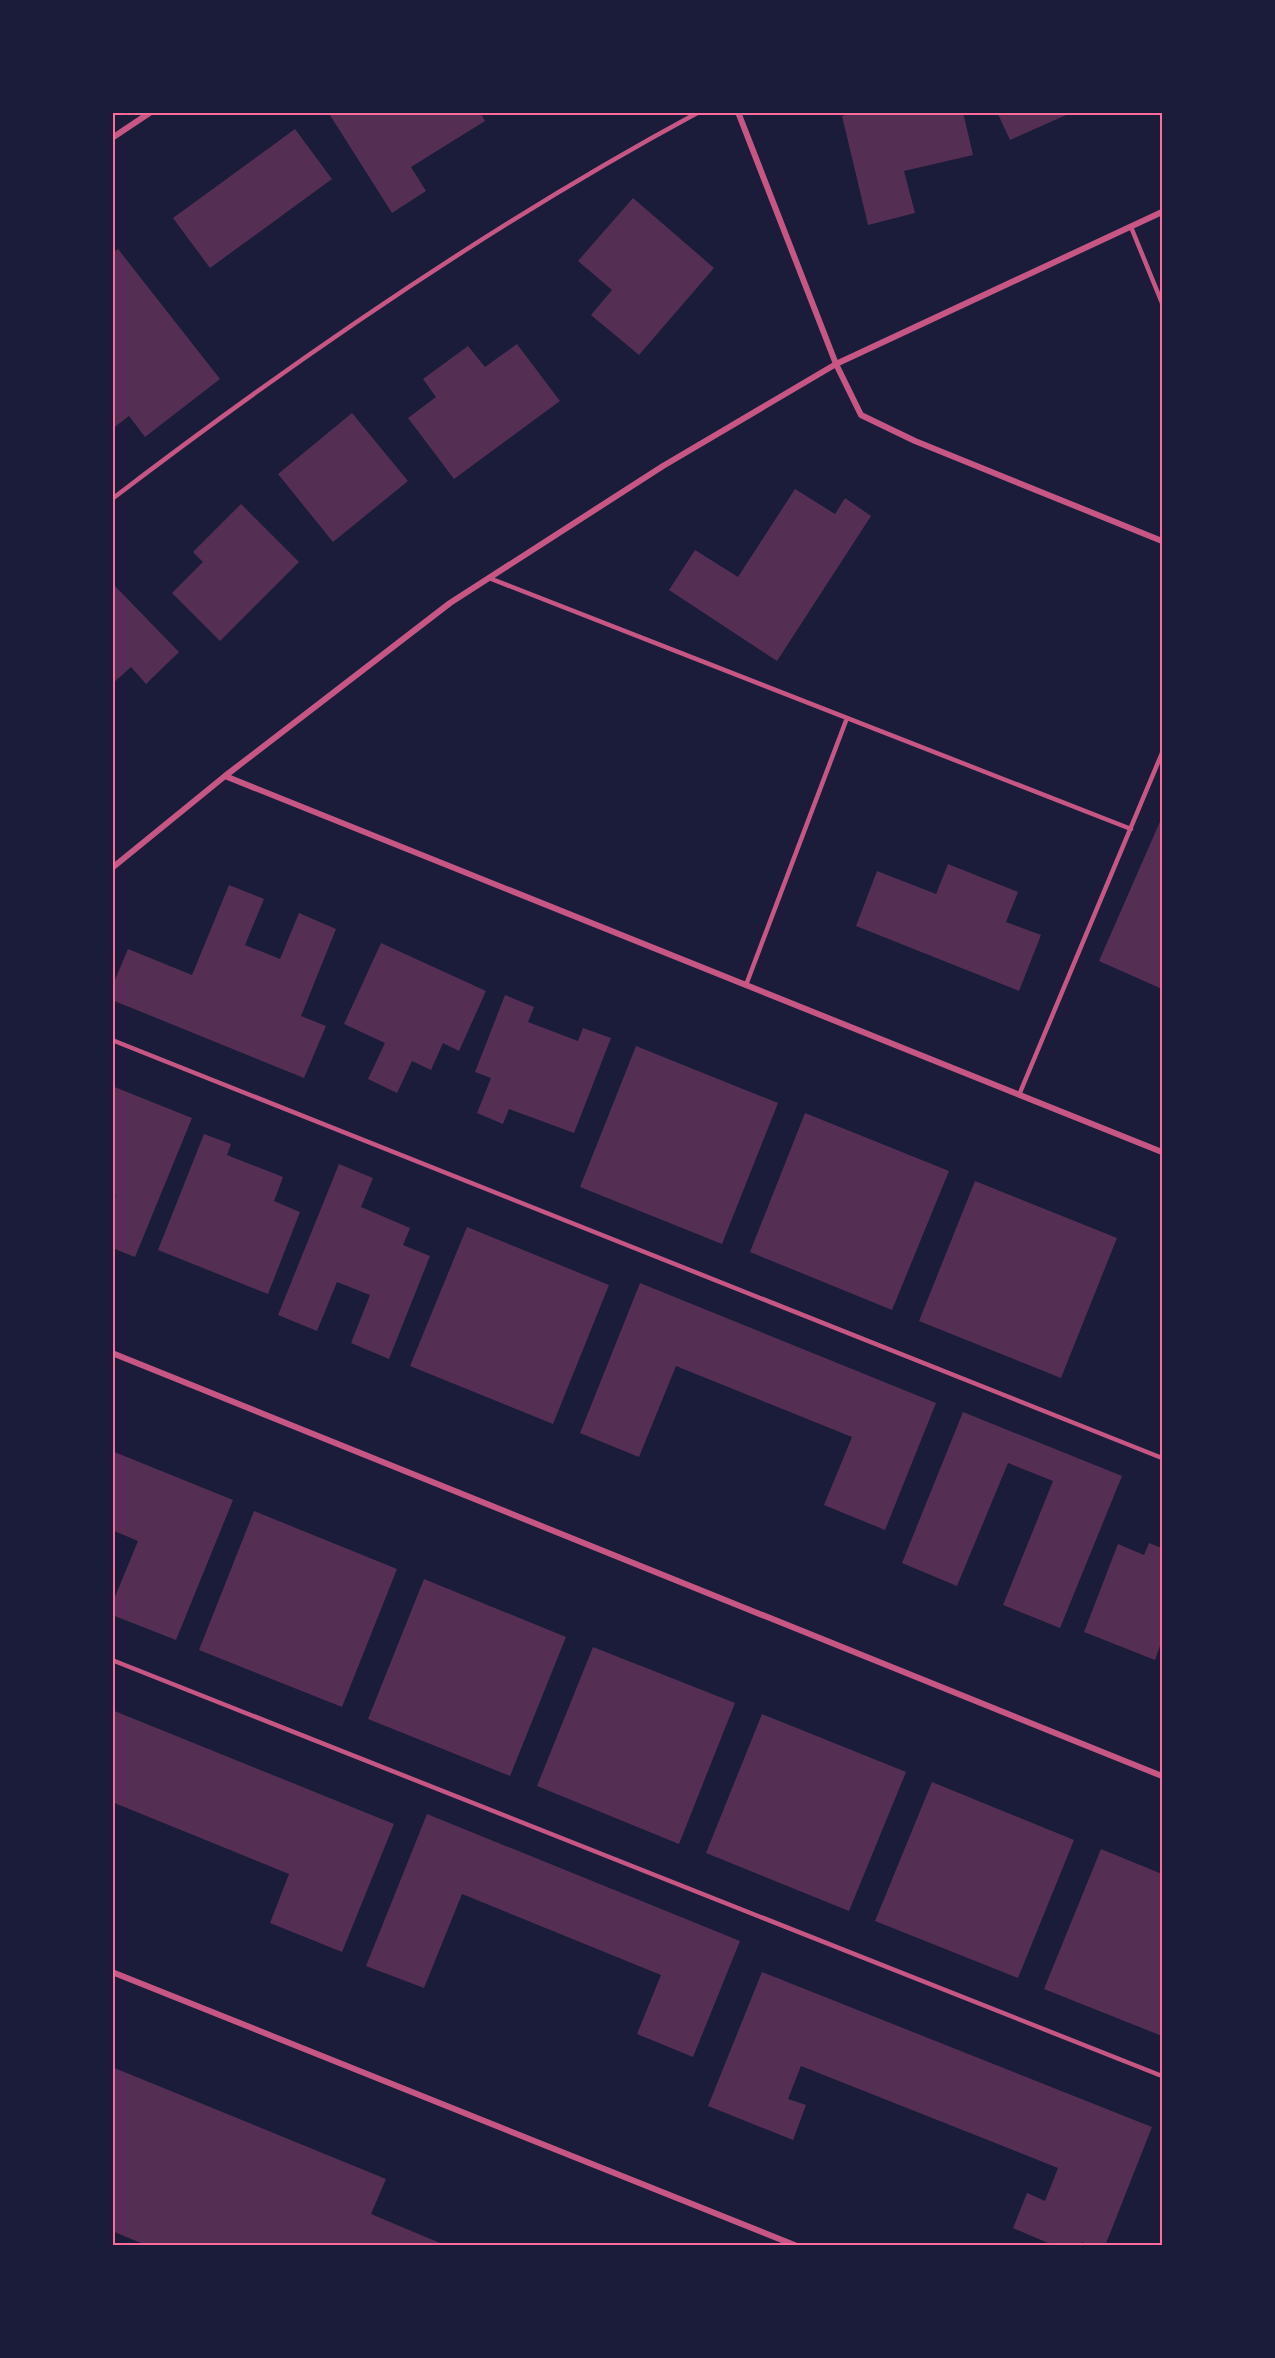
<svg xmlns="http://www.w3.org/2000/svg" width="1275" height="2358" viewBox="0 0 1275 2358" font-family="Spectral,serif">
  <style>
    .building { fill: #542f53 }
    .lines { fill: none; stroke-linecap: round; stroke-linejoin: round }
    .service { stroke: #c65784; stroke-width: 4.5 }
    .minor { stroke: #c65784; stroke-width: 6 }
    .neatline { fill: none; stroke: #ff6b9d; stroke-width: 2 }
  </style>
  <rect width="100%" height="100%" fill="#1b1b3a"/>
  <!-- building -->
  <path class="building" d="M328,112H377L379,115L382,112H480L485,121L411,167L426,191L392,213Z
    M856,112H963L973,155L904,171L915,213L868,225L842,116Z
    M997,112H1073L1010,140Z
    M295,129L332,179L210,268L173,218Z
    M633,198L714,268L639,355L591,315L612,290L578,261Z
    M118,249L220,379L145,437L129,416L112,429V253Z
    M517,344L560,401L454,479L408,418L436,397L423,379L468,346L485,367Z
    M352,413L408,481L333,542L278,474Z
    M795,489L835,514L845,498L871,516L777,661L669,590L695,550L738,577Z
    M241,504L299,562L220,641L172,593L203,562L193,552Z
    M112,583L179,652L146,684L131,667L112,684Z
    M1162,817V989L1099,961Z
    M948,864L1018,892L1006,922L1041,935L1019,991L856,926L877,871L936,894Z
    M229,885L264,899L245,945L280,959L299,913L336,929L301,1016L326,1026L304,1078L112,1000V987L128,949L192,975Z
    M381,943L486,991L459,1051L443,1043L431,1070L412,1061L397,1093L368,1079L385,1043L344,1024Z
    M505,995L534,1007L528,1022L578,1041L583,1028L611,1038L574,1133L509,1109L503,1124L477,1113L491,1078L475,1072Z
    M636,1046L778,1103L722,1244L580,1187Z
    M112,1086L192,1118L135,1257L112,1248V1203L116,1195L112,1194Z
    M805,1113L949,1171L892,1310L750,1252Z
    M204,1134L231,1144L227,1155L283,1177L274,1201L300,1212L268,1294L158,1250Z
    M339,1164L373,1178L361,1207L410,1228L403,1245L430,1256L389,1359L351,1343L370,1295L337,1282L317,1331L278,1315Z
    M975,1181L1117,1238L1061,1378L919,1321Z
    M467,1227L609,1285L553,1424L410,1366Z
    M640,1283L936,1403L885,1530L824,1505L852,1437L676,1366L639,1457L580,1433Z
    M963,1412L1122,1476L1060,1628L1003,1605L1053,1481L1008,1463L957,1586L902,1563Z
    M112,1451L233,1500L176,1640L112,1615V1604L138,1541L112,1530Z
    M254,1511L397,1569L342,1707L199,1650Z
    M1149,1543L1162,1548V1640L1155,1660L1084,1632L1118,1544L1144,1555Z
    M424,1579L566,1637L510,1776L368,1719Z
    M593,1647L735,1703L679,1844L537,1786Z
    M112,1710L394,1824L342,1952L270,1923L289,1874L112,1802Z
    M762,1714L906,1772L849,1911L706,1853Z
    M932,1782L1074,1840L1018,1978L875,1921Z
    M427,1814L740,1941L693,2057L637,2034L661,1975L462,1894L424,1988L366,1966Z
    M1101,1849L1162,1874V2036L1044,1989Z
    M762,1972L1152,2127L1105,2246H1091L1082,2242L1080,2246H1055L1013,2228L1027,2193L1045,2201L1058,2168L801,2066L788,2099L806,2105L793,2140L708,2106Z
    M112,2067L386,2179L371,2214L447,2246H148L112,2231Z"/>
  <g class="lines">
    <!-- service -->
    <path class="service" d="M1131,227L1162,303
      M112,499C298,357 493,223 699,112
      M489,578L1131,829
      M746,985L847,718
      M112,1040L1162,1458
      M1019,1095L1162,753
      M112,1660L1162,2076"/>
    <!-- minor -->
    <path class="minor" d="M738,112L836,364L861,415L915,441L1162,541
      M112,138L151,112
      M225,776L1162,1152
      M112,868L225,776L450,603L663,466L836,364L1162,212
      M112,1353L1162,1776
      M112,1972L797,2246"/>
  </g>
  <!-- border -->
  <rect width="1275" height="2358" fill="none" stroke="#1b1b3a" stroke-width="228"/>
  <rect x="114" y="114" width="1047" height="2130" class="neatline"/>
</svg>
